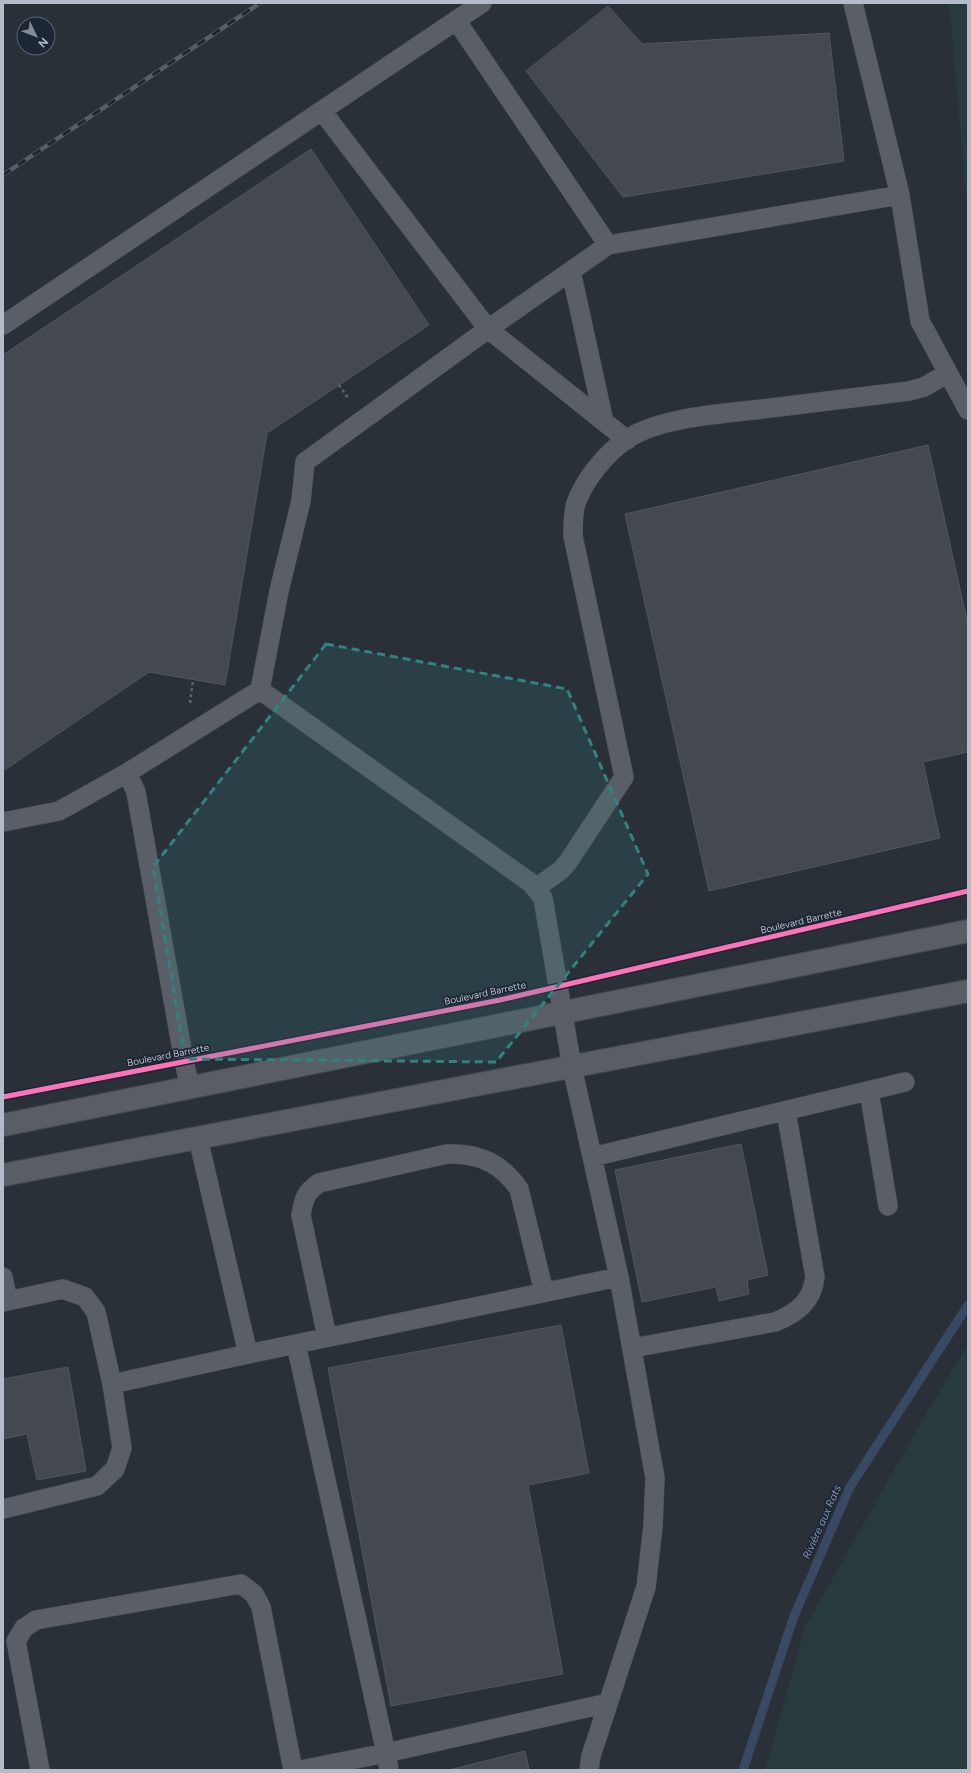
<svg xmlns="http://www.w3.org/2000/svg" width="971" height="1773" viewBox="0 0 971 1773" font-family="Figtree,sans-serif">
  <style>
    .green { fill: #273a3e }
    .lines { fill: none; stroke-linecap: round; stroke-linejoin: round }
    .stream { stroke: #384963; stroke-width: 9 }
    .building { fill: #444950; stroke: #52575f }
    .lane-casing { stroke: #484c53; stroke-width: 20 }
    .secondary-casing { stroke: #484c53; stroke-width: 24 }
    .path { stroke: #5d636a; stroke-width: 2.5; stroke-dasharray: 3 3; stroke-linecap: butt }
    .lane { stroke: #5a5e66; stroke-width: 19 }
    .secondary { stroke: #595d64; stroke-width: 22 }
    .rail-casing { stroke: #595d64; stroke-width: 4.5 }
    .rail { stroke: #1d2633; stroke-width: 3; stroke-dasharray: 9; stroke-linecap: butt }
    .cycleway-casing { stroke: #1d2633; stroke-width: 8 }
    .cycleway { stroke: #fb73b8; stroke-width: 5 }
    .marked { fill: #308480; fill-opacity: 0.2; stroke: #308480; stroke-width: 3; stroke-dasharray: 8 5; stroke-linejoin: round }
    .labels { text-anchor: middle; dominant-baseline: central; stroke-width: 3.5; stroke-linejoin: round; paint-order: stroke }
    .street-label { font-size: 10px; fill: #b4bcc9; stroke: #1d2633 }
    .water-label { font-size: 11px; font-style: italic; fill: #7c92b1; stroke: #1d2633 }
  </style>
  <rect width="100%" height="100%" fill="#2a3038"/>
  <!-- green -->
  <path class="green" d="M949,3H968V217Z
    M968,1345V1770H765L805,1627L933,1402Z"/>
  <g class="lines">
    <!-- stream -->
    <path class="stream" d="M743,1770L794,1616L850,1487L968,1305"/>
  </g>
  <!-- building -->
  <path class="building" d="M608,6L642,44L829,33L844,161L623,197L526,71Z
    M311,149L429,325L267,433L225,685L149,672L3,771V355Z
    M928,445L968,625V752L923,762L940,838L709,891L625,514Z
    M741,1144L768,1275L747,1280L749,1294L719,1301L716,1287L642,1302L615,1170Z
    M561,1325L589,1473L528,1485L563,1674L391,1706L328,1368Z
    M68,1367L86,1471L37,1480L27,1434L3,1439V1379Z
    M525,1751L529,1770H449Z"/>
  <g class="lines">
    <!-- lane casing -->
    <g class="lane-casing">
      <path id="lane" d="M853,3L900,195
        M456,20L608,245
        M322,111L488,329L627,440
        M571,271L604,422
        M3,325L482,3
        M260,690L279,591L301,501L305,462L488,329L608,245L900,195L920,321L968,410
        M3,822L59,811L127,773
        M536,888L561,870L568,862L624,777L573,536C573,525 573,512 576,503C585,479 606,453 627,439C661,417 721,414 762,409C811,403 860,397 909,391L924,387L948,373
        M190,1088L184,1061L136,792L127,773L260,690L531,883L543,898L572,1067L619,1277L296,1344
        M869,1091L888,1206
        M198,1138L248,1354L296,1344L386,1753L300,1770
        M592,1157L905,1082
        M3,1277L8,1301
        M3,1302L63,1289L85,1297L96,1312L112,1384L248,1354
        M327,1337L301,1215C304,1198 305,1193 319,1183L447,1154C479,1153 501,1163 519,1189L544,1292
        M632,1348L775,1322C797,1313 812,1302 815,1277L786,1111
        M3,1509L97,1486L115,1469L122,1448L112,1384
        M40,1770L16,1641L24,1628L36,1620L241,1584L254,1594L261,1607L293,1770
        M389,1770L386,1753L608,1703
        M589,1770L591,1756L646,1587L653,1526L655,1478L619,1277"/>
    </g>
    <!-- secondary casing -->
    <g class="secondary-casing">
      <path id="secondary" d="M3,1125L968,931
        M3,1175L968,991"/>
    </g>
    <!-- path -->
    <path class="path" d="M339,385L348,398
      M190,703L193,680"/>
    <!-- lane -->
    <use href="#lane" class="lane"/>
    <!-- secondary -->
    <use href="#secondary" class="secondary"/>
    <!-- rail casing -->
    <g class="rail-casing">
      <path id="rail" d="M3,175L260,3"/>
    </g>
    <!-- rail -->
    <use href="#rail" class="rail"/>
    <!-- cycleway casing -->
    <g class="cycleway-casing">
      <path id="cycleway" d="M3,1097L500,1000L968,891"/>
    </g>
    <!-- cycleway -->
    <use href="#cycleway" class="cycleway"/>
  </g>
  <!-- marked area -->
  <path class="marked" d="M326,644L567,689L648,874L496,1062L185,1059L153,867Z"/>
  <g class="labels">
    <!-- street labels -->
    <g class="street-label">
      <text transform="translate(801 921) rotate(-13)">Boulevard Barrette</text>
      <text transform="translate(485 993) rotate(-12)">Boulevard Barrette</text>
      <text transform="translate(168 1055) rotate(-11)">Boulevard Barrette</text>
    </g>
    <!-- water labels -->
    <g class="water-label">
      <text transform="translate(822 1522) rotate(-66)">Rivière aux Rats</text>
    </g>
  </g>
  <!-- border -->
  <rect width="971" height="1773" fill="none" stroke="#b4bcc9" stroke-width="8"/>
  <!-- north arrow -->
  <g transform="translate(36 36) rotate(133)"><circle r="19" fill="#1d2633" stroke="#59626f"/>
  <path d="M0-3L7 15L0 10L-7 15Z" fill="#848b96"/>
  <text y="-6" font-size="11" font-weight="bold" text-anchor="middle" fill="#b4bcc9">N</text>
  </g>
</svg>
